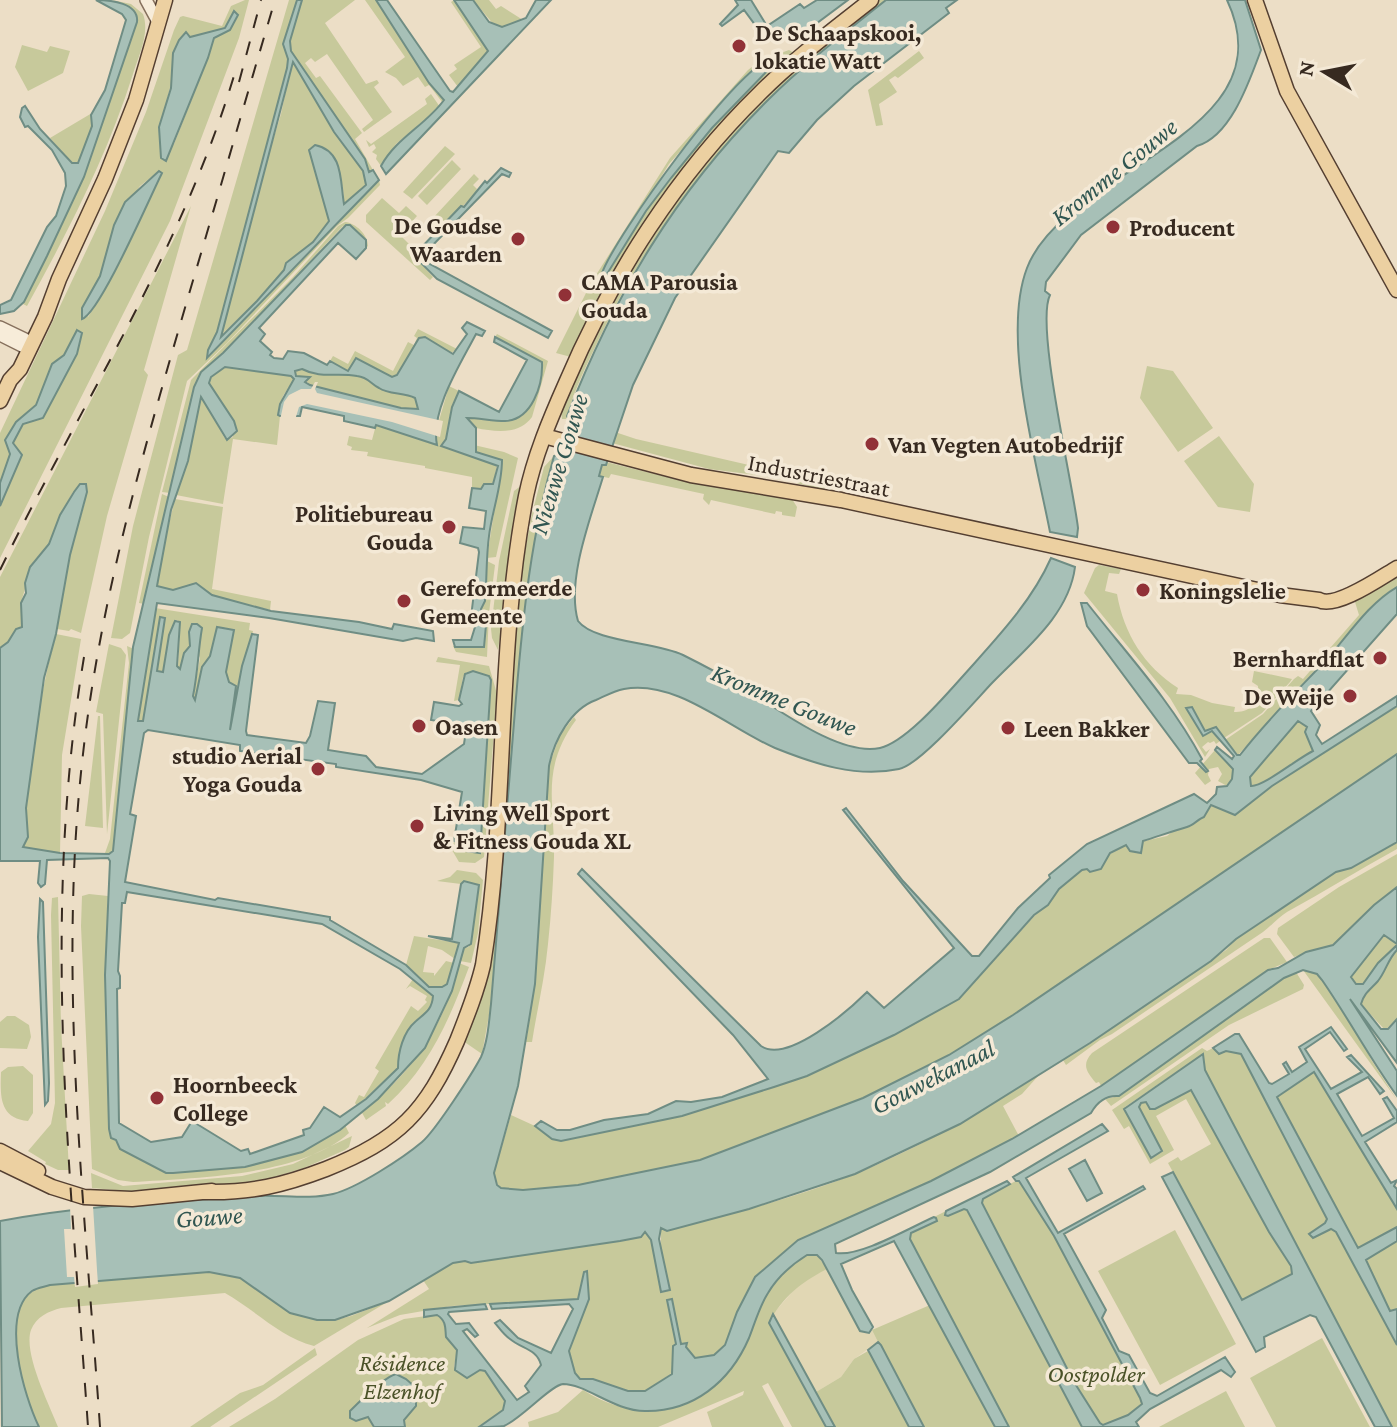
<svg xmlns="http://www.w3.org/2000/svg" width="1397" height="1427" viewBox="0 0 1397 1427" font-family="'Crimson Pro',serif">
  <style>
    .farmland { fill: #e1d7b4 }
    .green { fill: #c7c99b; fill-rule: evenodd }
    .water { fill: #a7c0b7; stroke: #6f8d84; stroke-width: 2; fill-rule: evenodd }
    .pier { fill: #ecdec6 }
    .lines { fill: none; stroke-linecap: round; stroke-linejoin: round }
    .minor-casing { stroke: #86705d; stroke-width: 14 }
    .major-casing { stroke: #543f31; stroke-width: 17 }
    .minor { stroke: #f7ecd9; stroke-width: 11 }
    .major { stroke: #ecd0a1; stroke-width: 14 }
    .rail { stroke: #372a20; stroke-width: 2; stroke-dasharray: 14 14; stroke-linecap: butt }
    .poi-dot { fill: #913137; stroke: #f4e9d6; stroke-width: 3 }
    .labels { text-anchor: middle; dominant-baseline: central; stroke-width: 7; stroke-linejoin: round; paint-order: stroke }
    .poi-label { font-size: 24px; font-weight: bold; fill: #372a20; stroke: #f4e9d6; text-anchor: start }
    .street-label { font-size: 24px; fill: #372a20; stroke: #f4e9d6 }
    .park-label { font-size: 24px; font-style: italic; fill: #4a5228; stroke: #f4e9d6 }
    .water-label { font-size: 26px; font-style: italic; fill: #305651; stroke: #f4e9d6 }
  </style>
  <rect width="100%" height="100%" fill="#ecdec6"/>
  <!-- farmland -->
  <path class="farmland" d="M827,1269L855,1323L869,1333L872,1330L878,1342L854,1359L841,1377L816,1392L773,1314L795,1289L808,1278Z"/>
  <!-- green -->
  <path class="green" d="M112,0L131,4L143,14C150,33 139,55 133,74C107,156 69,230 27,306L23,304L84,177L137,22C138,7 124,5 112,0Z
    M245,0H249L239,38L170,221L0,558V506L22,455L13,443L23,424L77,354L82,334L77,331L64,355L52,364L36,405L16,422L10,454L0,483V433L105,211L146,112L174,30L180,17L183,16L222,26L231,6ZM234,12L230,30L214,37L208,58L174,144L168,153L161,158C161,110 170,80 190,37L225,28ZM159,171L162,174L105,290L88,317L82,308L100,276L114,225L140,186Z
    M289,0H297L283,44L289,59L287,68L217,332L208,350V358L379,180L380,185L348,218L337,226L227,343L187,381L149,537L130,633L122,639L111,638L133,526L178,355L187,350Z
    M302,0H355L325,23L366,84L377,80L379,83L374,87L392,112L364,132L362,129L373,120L327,54L315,62L311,58L305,63L316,78L320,76L362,133L355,139L373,170L370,172L365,160L291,51L289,41Z
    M365,0H376L429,83L444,100L442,102L429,85L425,87L418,77L403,86L396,78L385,72L405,57Z
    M454,0L488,51L458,87L449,75L457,69L454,65L481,47L451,2Z
    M473,0H489L496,9L501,6L523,20L508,26H495Z
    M877,0H886C846,31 806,62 770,98C700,167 643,247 601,335C588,362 574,390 566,419H562L561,412L611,300L669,205L755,103Z
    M22,45L47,52L50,46L70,51L63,73L28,91L15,67Z
    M789,50L794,53L720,129L571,357L556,353L591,283L670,158L748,70L761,60ZM770,59L772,67L712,128L671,178L646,211L607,274L602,273L669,164L750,73Z
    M919,51L924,58L898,78L895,76L889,80L897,92L879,104L883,125L876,126L868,90Z
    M292,61L334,132L363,171L366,185L344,204L343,187L310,154L329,221L313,242L286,263L284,270L257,301L220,336L254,203L281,114Z
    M431,94L440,107L396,144L381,166L376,159L377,155L372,152L376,148L374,144L369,147L366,140L371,144L427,104L425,99Z
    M92,113V126L78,163H72L50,138Z
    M445,146L455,154L412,199L403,192Z
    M452,160L461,169L427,205L418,196Z
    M474,174L479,179L473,185L477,189L475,194L438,230L432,224L435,220L433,218Z
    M382,198L399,213L406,206L417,216L400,235L417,252V259L433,277L430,280L366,222V215Z
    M191,206L144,370L148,375L107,516L81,633L71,629L69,631L57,629L70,555L85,502L73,492L60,515L49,544L33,562L22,599V628H18L8,642L0,648V577Z
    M345,222C356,223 368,235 368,246L366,248V240L343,226L223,353L201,372L194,387L170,493L162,492L191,380L293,277L338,226Z
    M418,329L457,349L451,353L422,337L397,375L392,377L357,358L348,371L330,361L333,356L348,364L355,351L393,371L408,342L414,345L417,338L414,336Z
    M497,334L548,361L532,417C519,435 496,432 476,428L467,418L506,421L535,397L542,369L517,348L495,337Z
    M225,366L291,376L294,379L283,396L278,415L280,416L277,445L233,439L223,504L176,495L188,461L201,395L224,437L227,440L233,437L223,403L209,383L211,377Z
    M1147,366L1173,371L1213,428L1178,452L1140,398Z
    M302,369C321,379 337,372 358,376C368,377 371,384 379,388C389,395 404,392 415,398L418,409L401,408L310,385L303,377L296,376L295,370Z
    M449,386L459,391L452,405L445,442L497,465L493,485L481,489L472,488V477L425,468V466L367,456L368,452L351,450L352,447L347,445L349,436L372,440L376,425L436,445L438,424Z
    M615,432L636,439L835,485L821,489L796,483V480L709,469L612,443Z
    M1219,436L1254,484L1250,512L1218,507L1184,461Z
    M474,445L504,452L518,458L496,557L487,558L502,461L476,452Z
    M554,456L544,490L516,696L491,1004L482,1054L466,1043L464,1039L480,992L509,739L513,635L518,592L531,518L544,467Z
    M606,462L687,482L792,499L797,507L795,517L782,515V512L776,511L775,514L711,500L709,505L703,499L704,494L611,474L609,478L599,476L602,464Z
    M522,485L498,650L492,638L491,629L499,561L514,491Z
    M162,494L169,497L144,604L139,603Z
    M175,499L223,507L212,589L271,601L270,610L211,595L196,583L173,590L157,587L162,552Z
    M487,561L495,565L489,613L487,657L456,652L453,646L484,647L481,609L485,601Z
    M1099,565L1121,569L1119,574L1109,573L1105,591L1117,594C1124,634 1144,666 1178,688L1176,694L1191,695L1212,703L1235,707L1234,712C1251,713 1259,702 1258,686L1252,682L1254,671L1292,679L1290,682L1262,713L1224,738L1218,729L1205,731L1192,707L1203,736L1212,731L1220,741L1216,744L1214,741L1210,743L1208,742L1202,747L1206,752L1210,749L1205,757L1170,698L1084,593L1095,568Z
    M1397,577V587L1388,592L1363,617L1238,755L1225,740L1263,714L1294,679L1298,676L1303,679L1359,615L1355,602Z
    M155,608L250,623L249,630L253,631L251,645L242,666L231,731L229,727L236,686L229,682L226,672L234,631L214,639L210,656L202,667L195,700L193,696L200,658L197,651L200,641L184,653L183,667L178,668L180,626L178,620L175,621L169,636L163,673L156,671L165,618L161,617L143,722L138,721Z
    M56,634L81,639L62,755L60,853L23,847C31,835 25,819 27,805C32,748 41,690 56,634Z
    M109,644L121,648L126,655L107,834L103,714L96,712Z
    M127,646L134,649L113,851L109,854L105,853L110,839L129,663Z
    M438,657L489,666L497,694L484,857L475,863L459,862L452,850L454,841L467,846L466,851L480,853L491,680L489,676L467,672L463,677L459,700L454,701L460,665L436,662Z
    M1397,706V754L1013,1015L949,1055L863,1098L700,1160L578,1185L523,1190L501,1188L495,1181L494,1173L511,1115L535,1126L552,1139L568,1140L682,1116L774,1087L807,1076L894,1035L959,999L1059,889L1082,870L1126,845L1167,836L1177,828L1204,817L1212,805L1235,815L1272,786Z
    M98,716H100L103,828L85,826Z
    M574,717L576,720C540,769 555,803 554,857C553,886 551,916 548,944C545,977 537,1010 532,1042H526L535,984L549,766L560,735Z
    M1298,721L1307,727L1305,732L1313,751L1261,785L1251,786L1250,777Z
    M1215,750L1233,769L1232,779L1227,786L1218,781L1222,774L1218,767L1209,769L1208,775L1211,781L1205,785L1195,773Z
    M1397,842V849C1360,869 1324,892 1287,912C1279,917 1271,926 1263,932L1112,1034L1100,1040L1066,1065L1063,1060L1226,950L1236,939L1336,872L1352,868Z
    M1397,854V887C1374,903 1358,926 1336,942C1328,948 1305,953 1294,957L1277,934L1278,928L1339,887Z
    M457,870L476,873L483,880L478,933L471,963L460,961L464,948L469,947L465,881L461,884L437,881L450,877Z
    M89,894L108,896L105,975L109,1129L111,1137L116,1140L120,1149L166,1173H173L245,1167L302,1152L345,1125L349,1133C301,1176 195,1178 133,1182L118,1180L92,1169L81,926L82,896Z
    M58,897L61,1025L69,1170H58L45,1164L46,1162L28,1151L51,1124L55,1103L51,915L52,898Z
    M1385,935L1397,945L1378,963L1363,984H1356L1350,977Z
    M414,936L459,943L455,959L442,950L428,946L423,972L434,973V976L446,961L454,963L447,984L443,987H429L406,965Z
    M1264,938H1270L1287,962L1268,970L1101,1086L1099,1082L1096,1083C1087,1072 1081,1065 1092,1053Z
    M1397,950V1019L1385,1030L1361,1004V1000L1378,981L1390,957Z
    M459,963L469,967C450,1018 430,1066 388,1104L385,1102L386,1106L366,1120L361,1111C403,1082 433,1041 451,993C454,984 455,973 459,963Z
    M1303,970L1317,974L1322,980L1356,1030L1372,1061L1397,1100Z
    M1296,972L1304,985L1303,989L1229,1025L1111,1106L1105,1099L1119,1096L1284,978Z
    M413,979L433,996C433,1010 425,1013 416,1020C403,1032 398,1051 398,1068L357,1106L355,1103L359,1095L364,1097L379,1071L375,1068L411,1006L418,1011L427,1002L425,1000L427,996L410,986L406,989Z
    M7,1016H15L29,1025L31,1037L27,1049L0,1048V1022Z
    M1202,1048L1207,1051L1213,1048L1216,1051L1236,1050L1250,1059L1397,1336V1427H1387L1196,1063L1203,1054L1125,1107L1151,1158L1162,1151L1139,1106L1141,1103L1147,1102L1155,1109L1191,1089L1269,1232L1292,1266V1274L1243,1301L1168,1163L1178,1157L1181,1161L1211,1144L1186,1099L1156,1116L1174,1150L1150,1164L1129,1126L1124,1129L1112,1110Z
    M23,1066L33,1075V1113L28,1121C0,1118 0,1098 1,1072L8,1067Z
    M1314,1072L1397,1209V1227L1358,1248L1277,1097Z
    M1039,1075L1022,1094L1003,1106L1019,1136L931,1181L798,1240L754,1277L737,1312L725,1345L714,1355L695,1358L686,1347L676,1345L672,1373L645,1391H628L593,1379H580C573,1371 569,1361 569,1351L589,1299L587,1271L584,1272L579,1299L452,1306L400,1315L367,1328L429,1289L423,1280L453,1263L645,1232L651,1240L661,1291V1229L664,1228L668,1231C730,1214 795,1198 855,1174C920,1148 980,1112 1039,1075Z
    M352,1136L349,1147L345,1150L304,1168L261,1181L138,1192L92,1188L91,1173L123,1186L242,1176L293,1164Z
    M1023,1177L1147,1408L1131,1420L1093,1427L974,1203Z
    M964,1209L967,1210L1082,1427H1009L910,1239L911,1233L936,1218L934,1217L946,1211L945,1215Z
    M1175,1230L1236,1344L1160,1385L1098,1271Z
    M1397,1241V1309L1390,1311L1366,1260Z
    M807,1254L817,1255L827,1269C803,1281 782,1297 769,1323L831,1427H792L768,1383L762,1386L784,1427H712L707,1412L743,1395L744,1391L658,1427H529L528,1422L558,1412L583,1390C608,1406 635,1413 665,1410C704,1404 734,1373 749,1337C755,1322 759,1306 768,1292C778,1276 791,1265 807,1254Z
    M208,1272L240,1278L290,1313L317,1320H335L351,1316L389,1301L314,1346C280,1337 255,1310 225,1293L61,1308C49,1311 36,1317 31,1330C23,1353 49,1404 58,1427H39C24,1396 0,1315 32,1292C37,1288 44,1287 50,1285Z
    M930,1305L995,1427H924L878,1342L872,1330Z
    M434,1315L441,1317L447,1329L446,1333L457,1350L454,1367L467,1378L480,1370L485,1371L505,1402L503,1410L479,1427H229L275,1399L358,1340L404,1319Z
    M1322,1338L1370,1427H1276L1250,1378Z
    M315,1348L317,1355L210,1427H190L240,1393L263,1385Z
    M868,1351L909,1427H835L816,1392L841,1377L854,1359Z
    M1226,1391L1245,1427H1159Z"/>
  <!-- water -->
  <path class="water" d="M96,0C111,0 139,3 137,22L84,177L47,256L24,302L14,311L0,314V305L11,300L47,227L56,216L66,186L65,173L52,150L28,126L25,127L20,117L22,108L25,106L40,129L72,163H78L92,126L91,115L105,90L126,20L122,14Z
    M297,0H302L290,41L291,51L365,159L369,172L373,170L379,180L207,358L208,350L217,332L287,68L288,59L283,44ZM293,62L334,132L363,171L366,185L344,204C340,182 344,151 315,145L309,150L329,221L313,242L286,263L284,270L257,301L221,337Z
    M376,0H387L450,91L453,92L488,51L454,0H473L489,22L502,27L526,18L536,0H551L386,174L381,166C396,138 426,125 444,100L429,83Z
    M735,0H751L767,26L800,4L804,8L817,0H848L805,32L767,41L744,10L722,26L720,24L738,5Z
    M886,0H957L946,8L949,13L854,86L817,120L789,153L778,151L675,298L633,385L606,465H602L599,476L603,477C591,517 566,580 578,621C594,642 655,642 683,655C701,664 720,674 737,684C773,705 838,757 880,748C906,742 945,696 963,676C995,640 1031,603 1051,558L1075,567C1069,615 1025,649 992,683C975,701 920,765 899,769C856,778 815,764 775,748C730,729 676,679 624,689C614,691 605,696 596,700C571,709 554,740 549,766L535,984L518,1086L494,1173L497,1185L501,1188L523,1190L578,1185L700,1160L863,1098L949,1055L1013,1015L1397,754V842L1351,868L1336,872L1236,939L1211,961L1090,1043L960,1124L855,1174L749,1209L667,1231L661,1228L659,1239L670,1290L661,1292L651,1240L645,1232L641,1237L620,1241L471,1263L465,1261L453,1263L389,1301L335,1320H317L290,1313L240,1278L209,1272L50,1285C44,1287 37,1288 32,1291C0,1315 24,1396 39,1427H2L0,1221C83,1205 170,1202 254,1196C280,1194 307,1200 333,1194C357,1188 403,1158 422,1142C435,1131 472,1074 481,1057C488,1041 489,1021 491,1004C500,902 507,800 516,698C523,615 531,536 554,456L566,452L573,429L567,416C615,294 675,192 769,99C805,63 846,32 886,0Z
    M1227,0H1245L1261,50C1249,82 1231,136 1197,146L1081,235L1046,282L1045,291L1050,295C1035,325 1073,484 1078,528L1077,537L1050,532C1036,460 1001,336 1027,268C1065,168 1291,136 1227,0Z
    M234,11L238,15L230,30L214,38L208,58L166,161L161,158L159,127L171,88L173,53L179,40L186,32L190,37L225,28Z
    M770,59L772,66L712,128L671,178L646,211L607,274L602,273C616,235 734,71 770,59Z
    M501,168L511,173L509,177L502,174L428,250V263L552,331L548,338L437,279L417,259L418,251L461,206L464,207L485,181L487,183Z
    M159,171L162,173C150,197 100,313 82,319V308L100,276L114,225L125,202Z
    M346,225H350L366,240V248L356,259L338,243L259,328L265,334L260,341L272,352L270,355L274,358L283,359L288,351L304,353L327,365L330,361L348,371L356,358L392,377L397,375L419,338L425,337L453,354L467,334L462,328L467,322L485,331L482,336L476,334C461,363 430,411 437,445L376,425L375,428L344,421V416L302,407L300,416H280L278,415L280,404L294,379L291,376L225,367L211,377L209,383L234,421L237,431L227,440L201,397L188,461L171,510L157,586L173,590L196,583L212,595L271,611L359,622L392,629L394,624L433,631L434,641L416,638L403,641L269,618L157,603L138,721H143L160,617L165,618L157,671L163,672L169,635L175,621L180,622L177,666L180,669L184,653L190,646L189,632L192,624H197L202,628C198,651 198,672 193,696L195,700L202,667L210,656L217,627L234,630L226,672L229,682L236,686L230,730L242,666L252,634L258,635L246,731L247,735L306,743L310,736L318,701L335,703L328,750L366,756L376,767L422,774L464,744L466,731L462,725L431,720L434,702L459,706L462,704L459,700L465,674L473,671L489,676L491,680L480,853L465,851L466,846L454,841L462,792L421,780L336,767V764L240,751V745L148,730L144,733L130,814L136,816L125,882L215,900L218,898L330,917V920L406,965L429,987H442L447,984L459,943L428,936L452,939L461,884L464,881L479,885L471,944L464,948L452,991L425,1048L378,1099L340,1130L302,1152L245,1167L173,1173H166L120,1149L116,1140L111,1138L109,1129L105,975L110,861L108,858L47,860L45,884L41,887L38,883L40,861H0V648L8,642L16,629L22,627L21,603L26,593L25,583L30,567L49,544L60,515L74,492L80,484H86L87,492L70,555L56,634L44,678L26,808L28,837L23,847L60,853L109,854L113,851L133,647L194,387L201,372L223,353ZM302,369C321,379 337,372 357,376C368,377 371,384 379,388C389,395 404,392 415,398L418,409L401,408L310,385L305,382L310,377L296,376L295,371ZM127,892L322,924L400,969L433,996C432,1010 425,1013 416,1021C403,1032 398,1052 398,1068L366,1099L340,1117L324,1107L310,1128L303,1130L304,1135L250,1154L248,1149L241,1151L192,1121L182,1137L151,1142L119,1123L117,989L120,988V976L118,971L122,903H125Z
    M77,330L82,333L77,354L43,418L23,424L13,443L22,455L0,506V483L10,454L5,440L16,422L36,405L52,364L64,355Z
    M495,337L542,362C543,385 532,420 505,421C492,421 479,418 467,418L476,428V452L502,460C502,486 492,511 489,536C486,558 487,579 485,601L481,609L486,625L484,647H455L453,640H471L475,627L471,617L479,552L478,548L460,543L463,527L484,529L486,511L469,508L472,488L481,489L484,484H493L498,466L441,446L446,439L452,407L459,391L499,412L527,360L494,342Z
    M1397,587V614L1311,711L1320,725L1316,735L1322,744L1397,696V706L1272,786L1235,815L1211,805L1204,817C1198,819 1194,825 1187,827C1173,831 1159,836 1143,841L1141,853L1130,851L1126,845L1110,853L1101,869L1090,872L1087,869L1082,870L1059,889L1048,905L1034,915L959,999L894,1035L807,1076L774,1087L682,1116L561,1141L552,1139L535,1126L541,1121L557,1130H570L604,1120L648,1114L676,1101L691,1102L722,1097L768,1079L733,1035L578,874L582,869L761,1046C787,1064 848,1011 867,992L884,1008L954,948L843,810L846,808L903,881L972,956H979L1018,908L1050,878L1049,875L1087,844L1194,794L1207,803L1216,794L1217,787L1227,786L1232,779L1233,769L1215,750L1217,747L1232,759L1234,756L1212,731L1203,736L1186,708L1192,707L1205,731L1216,727L1237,755H1240C1267,720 1298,690 1328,658C1349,634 1369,603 1397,587ZM1298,721L1307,727L1305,732L1313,751C1298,758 1263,787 1251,786L1250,777Z
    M1081,603H1087C1127,654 1171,701 1202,759L1200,761L1208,771L1206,772L1197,763H1189L1087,626Z
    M1397,887V944L1384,935L1351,977L1356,984H1363L1378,963L1397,945V950C1388,959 1386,971 1378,981C1371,989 1364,993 1361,1004L1381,1029H1388L1397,1019V1063L1350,999L1397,1071V1096C1370,1059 1349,1019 1322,980L1317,974L1303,970L1284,978L1119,1096C1106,1095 1097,1102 1091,1113L990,1172L835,1244L836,1253C860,1257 909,1228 934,1217L936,1218L937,1221L911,1233L910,1239L1009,1427H995L894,1241L841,1264L852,1290L873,1327L869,1333L860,1331L822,1260L817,1255H807C791,1265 778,1276 768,1293C759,1307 755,1323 749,1338C730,1382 693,1412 645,1411C614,1411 586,1384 563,1384C551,1385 521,1419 504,1426C497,1427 487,1427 479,1427L503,1410L505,1401L485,1371L480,1370L467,1378L455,1370L457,1350L446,1337C445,1329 447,1321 437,1315L424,1317V1310L485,1304L487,1309L449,1312L448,1314L456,1324L469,1323L478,1335L475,1337L467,1329L463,1331L517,1400L529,1392L525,1386L541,1365C537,1349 522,1349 510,1339C504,1335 500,1329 495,1323L500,1320L518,1338L551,1353L573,1309L569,1304L492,1309L490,1304L578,1299L584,1272L587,1271L589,1299L569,1351L575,1373L580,1379H593L628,1391H645L672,1374L673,1346L676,1344L667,1300L672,1299L681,1344L687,1343L686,1347L695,1358L714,1355L725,1345L737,1312L755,1277L798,1240L931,1181L1012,1139L1101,1086L1268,970L1278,968L1306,952L1333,945L1374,905Z
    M40,899L43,902L49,1083L48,1101L45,1105L38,937Z
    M1331,1027L1347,1049L1344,1051L1330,1032L1305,1049L1331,1089L1362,1072L1347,1057L1351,1055L1384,1091L1380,1094L1368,1077L1337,1094L1362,1136L1394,1118L1383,1099L1387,1097L1397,1111V1122L1365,1142L1391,1183L1397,1180L1394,1186L1397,1189V1209L1314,1072L1277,1097L1358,1248L1397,1227V1241L1366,1260L1390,1311L1397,1309V1345L1336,1232L1331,1229L1313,1238L1309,1234L1325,1223L1327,1219L1241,1054L1226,1051L1219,1054L1213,1048L1235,1034H1239L1269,1083L1272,1084L1289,1074L1283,1064L1286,1062L1292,1072L1307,1062L1299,1047Z
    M1203,1054L1205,1070L1392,1427H1375L1316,1317L1310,1315L1264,1337L1265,1347L1256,1352L1162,1177L1173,1172L1242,1300L1292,1274L1291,1266L1269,1232L1191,1090L1155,1109H1150L1146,1102L1141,1103L1139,1107L1162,1151L1151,1158L1124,1109Z
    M1102,1124L1108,1131L1026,1178L1058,1233L1143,1186L1145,1189L1064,1234L1106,1310L1102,1318L1119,1351L1129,1355L1150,1393L1157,1396L1225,1357L1235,1372L1231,1377L1221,1370L1150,1409L1136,1422L1139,1427H1082L967,1210L964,1209L948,1216L945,1215L946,1211L1007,1181L1010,1184L983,1199L982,1203L1074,1382L1100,1423L1103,1425L1128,1415L1142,1404L1140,1398L1054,1236L1019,1181H1016L1013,1177Z
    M1085,1160L1102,1193L1087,1201L1069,1169Z
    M773,1314L835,1427H826L769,1323Z
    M878,1342L881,1345L924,1427H909L868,1350Z
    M396,1374L406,1379L422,1393H431V1395L416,1400V1406L404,1420L405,1427H374L368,1417L356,1421L350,1418V1411C360,1401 384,1377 396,1374Z"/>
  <!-- pier -->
  <path class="pier" d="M315,382H318L315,389L317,393L443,421L440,437L392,422L307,404L299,407L295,420H280L284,402L289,395L301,389H311Z
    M93,1206L97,1270H93H97L98,1284L75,1287L74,1277H67L64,1229H71L70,1207Z"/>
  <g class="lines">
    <!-- minor casing -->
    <g class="minor-casing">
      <path id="minor" d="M146,0L159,24
        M0,327L25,339L31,347
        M0,335L22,346L29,347"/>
    </g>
    <!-- major casing -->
    <g class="major-casing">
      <path id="major" d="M1255,0L1287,91L1397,290
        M0,401L10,380L20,369L45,317L59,279L105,179L136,100L165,0
        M544,436L691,475L841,500L1280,595L1319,600C1336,609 1380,578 1397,568
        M0,1151L38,1171
        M0,1162L52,1187L84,1197L132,1199L212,1191
        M206,1192C251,1193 284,1185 326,1169C399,1140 426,1112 457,1041C467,1016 477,991 483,965C508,809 496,651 526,496C534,457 550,419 566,383C611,277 677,174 760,93C794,59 833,30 871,0"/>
    </g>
    <!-- minor -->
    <use href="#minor" class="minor"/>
    <!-- major -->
    <use href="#major" class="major"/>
    <!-- rail -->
    <path class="rail" d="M239,82L261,0
      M0,570C81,404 184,247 236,69
      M84,657C41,916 70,1168 88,1427
      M100,1427C85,1208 58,982 82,763C99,602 144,449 189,294C218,196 246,98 275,0"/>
  </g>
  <!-- markers -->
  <g class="poi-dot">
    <circle cx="739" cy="46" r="8"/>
    <circle cx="1113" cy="227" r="8"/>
    <circle cx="518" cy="239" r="8"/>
    <circle cx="565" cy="295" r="8"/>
    <circle cx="872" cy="444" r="8"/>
    <circle cx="449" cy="527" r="8"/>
    <circle cx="1143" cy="590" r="8"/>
    <circle cx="404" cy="601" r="8"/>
    <circle cx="1380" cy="658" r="8"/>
    <circle cx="1350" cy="696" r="8"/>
    <circle cx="419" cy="726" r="8"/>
    <circle cx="1008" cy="728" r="8"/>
    <circle cx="318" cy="769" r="8"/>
    <circle cx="417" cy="826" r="8"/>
    <circle cx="157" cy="1098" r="8"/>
  </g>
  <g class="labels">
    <!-- poi labels -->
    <g class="poi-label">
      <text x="755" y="32">De Schaapskooi,<tspan x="755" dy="28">lokatie Watt</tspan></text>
      <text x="502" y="225" text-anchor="end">De Goudse<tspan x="502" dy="28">Waarden</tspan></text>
      <text x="1129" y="227">Producent</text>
      <text x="581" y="281">CAMA Parousia<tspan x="581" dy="28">Gouda</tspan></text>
      <text x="888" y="444">Van Vegten Autobedrijf</text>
      <text x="433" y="513" text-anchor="end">Politiebureau<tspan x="433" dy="28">Gouda</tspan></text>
      <text x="420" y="587">Gereformeerde<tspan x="420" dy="28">Gemeente</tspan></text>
      <text x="1159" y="590">Koningslelie</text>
      <text x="1364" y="658" text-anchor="end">Bernhardflat</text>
      <text x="1334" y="696" text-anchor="end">De Weije</text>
      <text x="435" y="726">Oasen</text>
      <text x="1024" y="728">Leen Bakker</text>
      <text x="302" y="755" text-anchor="end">studio Aerial<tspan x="302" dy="28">Yoga Gouda</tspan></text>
      <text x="433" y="812">Living Well Sport<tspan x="433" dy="28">&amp; Fitness Gouda XL</tspan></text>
      <text x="173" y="1084">Hoornbeeck<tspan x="173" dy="28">College</tspan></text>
    </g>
    <!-- street labels -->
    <g class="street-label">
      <text transform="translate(819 475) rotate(11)">Industriestraat</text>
    </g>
    <!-- park labels -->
    <g class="park-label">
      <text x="402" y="1362">Résidence<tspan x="402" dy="28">Elzenhof</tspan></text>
      <text x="1096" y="1373">Oostpolder</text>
    </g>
    <!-- water labels -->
    <g class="water-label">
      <text transform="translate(1114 172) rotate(-39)">Kromme Gouwe</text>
      <text transform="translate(559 464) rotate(-73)">Nieuwe Gouwe</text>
      <text transform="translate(784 700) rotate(22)">Kromme Gouwe</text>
      <text transform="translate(933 1077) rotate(-27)">Gouwekanaal</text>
      <text transform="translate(209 1217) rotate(-4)">Gouwe</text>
    </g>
  </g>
  <!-- north arrow -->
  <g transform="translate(1325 72) rotate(280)" stroke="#f4e9d6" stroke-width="6" paint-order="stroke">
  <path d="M0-6L14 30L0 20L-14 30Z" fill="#372a20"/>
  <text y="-12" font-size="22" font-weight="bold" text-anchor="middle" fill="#372a20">N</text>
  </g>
</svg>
